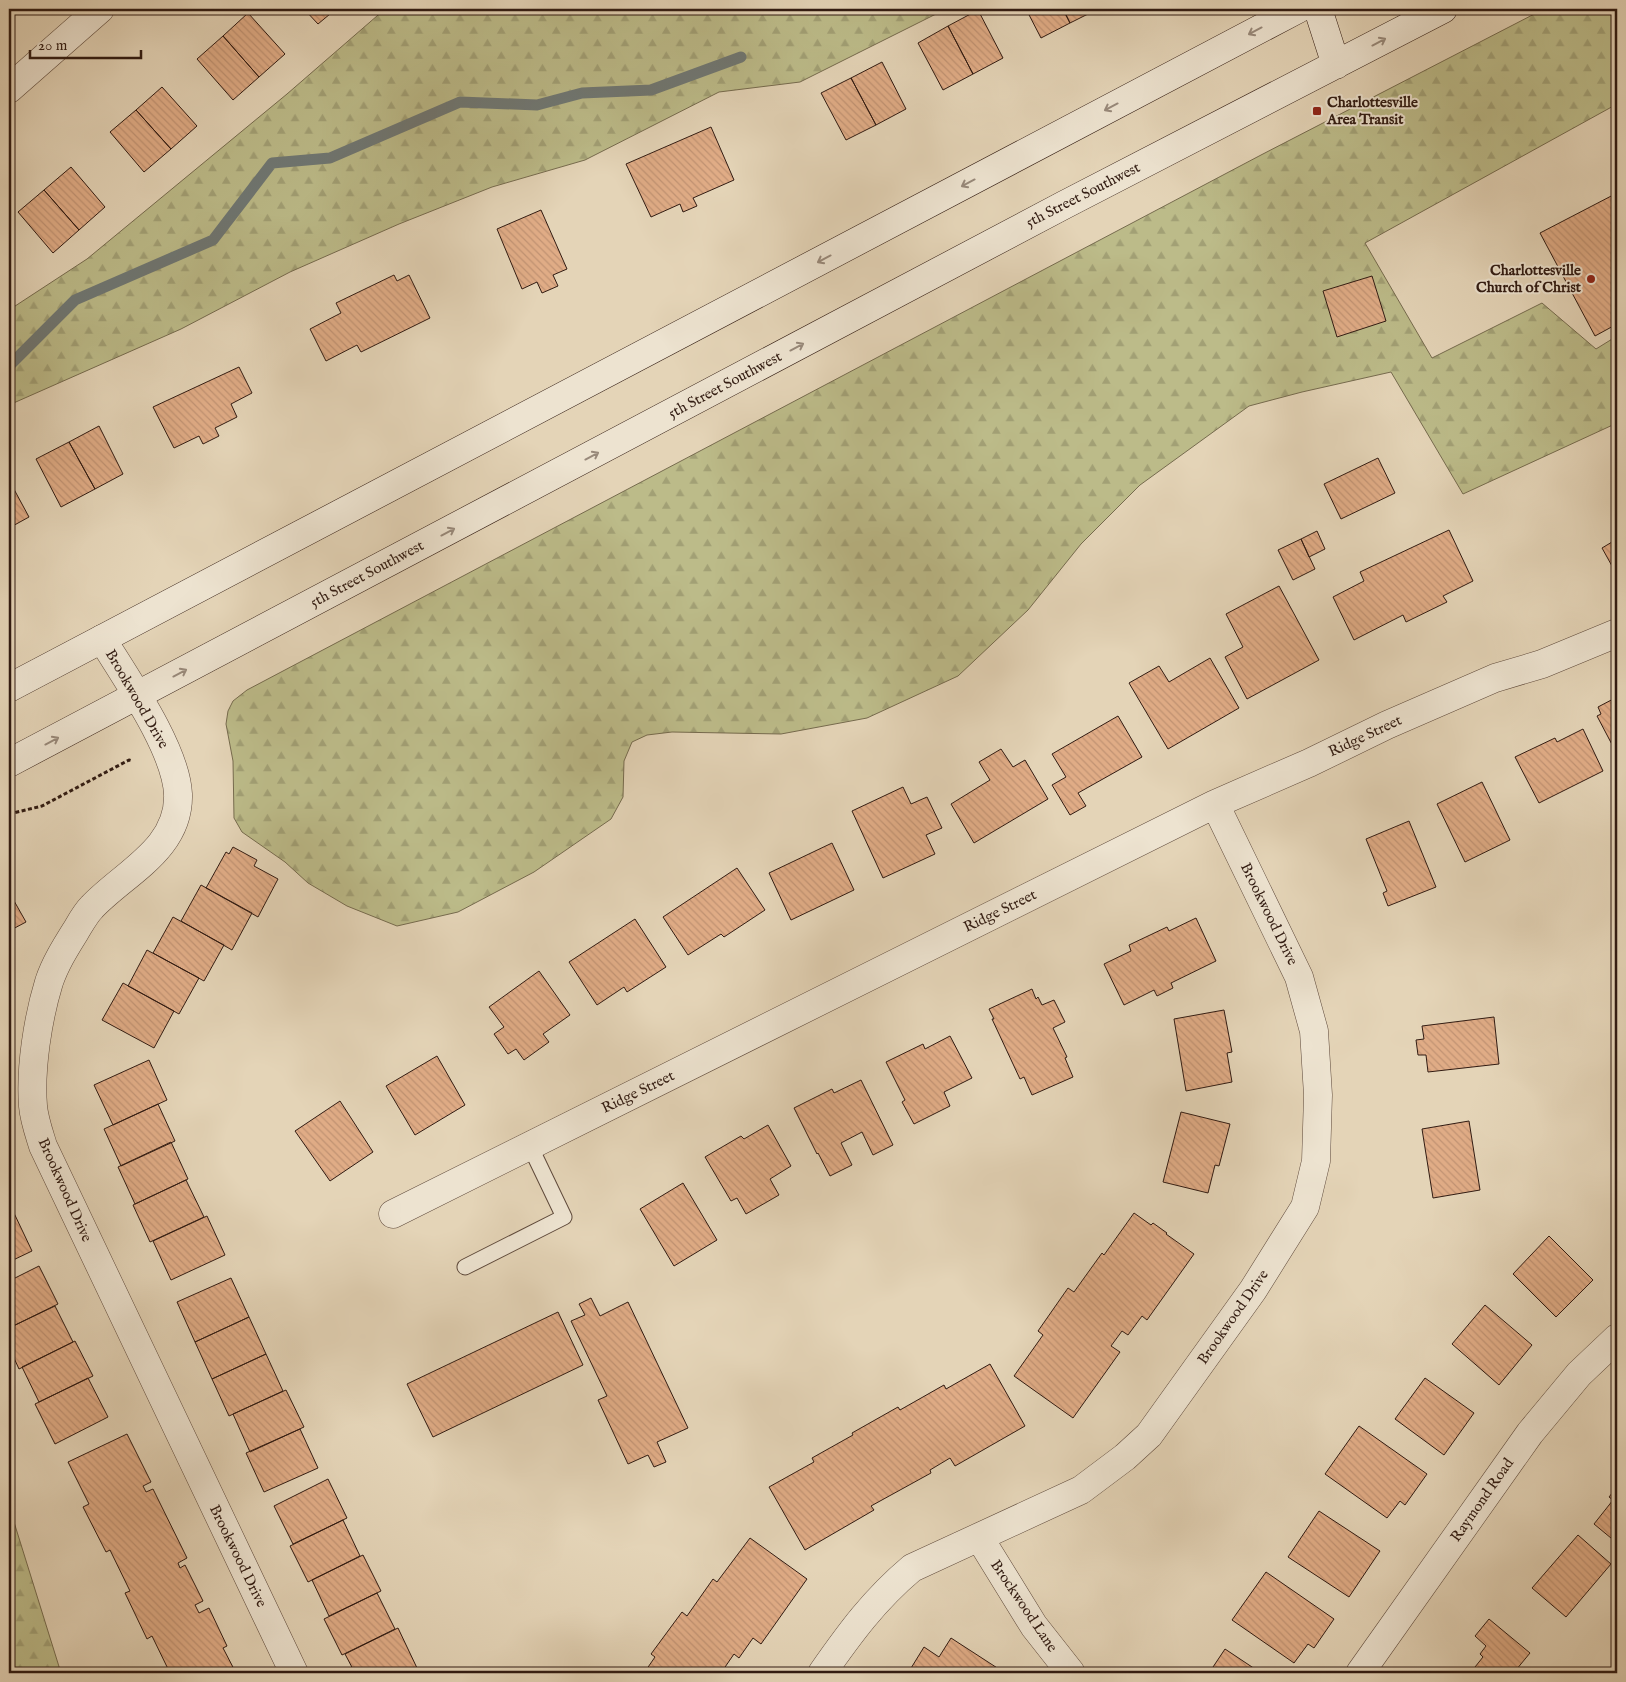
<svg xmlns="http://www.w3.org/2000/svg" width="1626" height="1682" viewBox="0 0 1626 1682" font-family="'IM FELL English',serif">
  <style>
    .forest { fill: url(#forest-firs); stroke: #766b4e }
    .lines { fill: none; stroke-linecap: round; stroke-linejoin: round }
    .stream { stroke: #6f7875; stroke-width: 11 }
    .building { fill: url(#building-back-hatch); stroke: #311b12 }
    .lane-casing { stroke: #5e493b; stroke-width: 17 }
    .street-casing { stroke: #5e493b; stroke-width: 29 }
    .secondary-casing { stroke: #311b12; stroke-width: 29 }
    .path { stroke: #311b12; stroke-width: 3; stroke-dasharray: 4 2.5; stroke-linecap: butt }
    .lane { stroke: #ede3d0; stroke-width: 15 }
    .street { stroke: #ede3d0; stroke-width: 28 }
    .secondary { stroke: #ede3d0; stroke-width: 28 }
    .oneway { stroke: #98897a }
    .poi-dot { fill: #8f2418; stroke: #ede3d0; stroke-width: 2 }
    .labels { text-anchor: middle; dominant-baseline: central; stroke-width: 4; stroke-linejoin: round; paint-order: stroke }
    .poi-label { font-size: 15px; font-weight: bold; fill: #311b12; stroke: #ede3d0; text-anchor: start }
    .street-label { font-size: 15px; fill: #311b12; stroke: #ede3d0 }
  </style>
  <defs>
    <pattern id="forest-firs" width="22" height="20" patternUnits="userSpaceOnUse" patternTransform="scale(1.25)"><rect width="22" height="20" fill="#bcbb89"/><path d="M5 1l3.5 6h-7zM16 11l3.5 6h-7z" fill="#a2a075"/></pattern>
    <pattern id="building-back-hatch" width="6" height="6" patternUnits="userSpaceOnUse" patternTransform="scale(1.25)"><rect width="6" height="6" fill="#e0ac86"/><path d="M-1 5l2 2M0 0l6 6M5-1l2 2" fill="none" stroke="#c19373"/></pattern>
  </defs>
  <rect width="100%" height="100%" fill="#e4d4b7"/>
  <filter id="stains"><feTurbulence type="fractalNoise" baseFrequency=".004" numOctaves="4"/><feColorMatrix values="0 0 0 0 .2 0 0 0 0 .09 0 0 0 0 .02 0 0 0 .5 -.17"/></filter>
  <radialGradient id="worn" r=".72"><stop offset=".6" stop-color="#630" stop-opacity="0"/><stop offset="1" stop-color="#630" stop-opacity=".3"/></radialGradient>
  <!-- forest -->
  <path class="forest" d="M385,9H946L800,82L719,92L585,160L492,187L399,224L290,272L181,329L9,405V310L87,259L287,94Z
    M1544,9H1617V104L1365,243L1432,358L1542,303L1596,349L1617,336V423L1463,494L1391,372L1302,392L1249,406L1140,485L1081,544L1028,610L958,676L867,718L781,734L672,732L647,735L632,742L624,761L623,797L611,819L534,872L458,912L397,926L347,906L308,883L285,862L242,832L234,818L233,761L226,724L228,711L233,701L247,690L1261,155Z
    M9,1506L61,1673H9Z"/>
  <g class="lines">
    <!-- stream -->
    <path class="stream" d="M9,366L75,300L213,240L272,163L330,158L460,102L537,105L582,93L651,90L741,57"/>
  </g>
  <!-- building -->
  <path class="building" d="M304,9H336L318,24Z
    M1026,9H1063L1070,23L1041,38Z
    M1063,9H1098L1070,23Z
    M978,10L1003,58L973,74L948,26Z
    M248,13L285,54L259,77L223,36Z
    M948,26L973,74L943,90L918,43Z
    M223,36L259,77L233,100L197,59Z
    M882,62L906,109L876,125L851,78Z
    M851,78L876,125L846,140L821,93Z
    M162,87L197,126L171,149L136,110Z
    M136,110L171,149L144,172L110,132Z
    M711,127L734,180L693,198L697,206L683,212L680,204L651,217L626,164Z
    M71,167L105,207L79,230L44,190Z
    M44,190L79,230L53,253L18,212Z
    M1617,193V324L1595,336L1540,233Z
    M541,210L567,269L553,275L558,286L542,293L537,282L522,289L497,229Z
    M394,275L397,281L409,275L430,318L361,352L357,345L326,361L310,329L341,313L336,303Z
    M1372,276L1386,321L1337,337L1323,291Z
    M239,367L252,393L231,404L237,417L215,428L219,436L203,444L199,436L174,448L153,407Z
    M99,426L123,474L95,489L69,442Z
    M69,442L95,489L61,507L36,459Z
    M1378,458L1395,493L1341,519L1324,484Z
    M9,480L29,517L9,528Z
    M1449,530L1473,581L1443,596L1447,602L1406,622L1403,615L1354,640L1333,597L1364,581L1360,572Z
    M1317,531L1325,549L1309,557L1301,539Z
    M1301,539L1315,569L1293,580L1278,550Z
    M1617,539V575L1602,548Z
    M1279,586L1319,660L1247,699L1225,657L1243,647L1226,614Z
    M1210,658L1239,708L1168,749L1129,683L1159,666L1169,682Z
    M1617,697V754L1597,716L1601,714L1598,707Z
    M1118,716L1142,757L1078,793L1086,806L1070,815L1052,785L1066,777L1052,754Z
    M1583,729L1603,771L1539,803L1515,757L1555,738L1557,742Z
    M1001,749L1013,767L1025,760L1048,799L974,843L951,804L990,780L979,762Z
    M1482,782L1510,840L1465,862L1437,804Z
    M903,787L911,804L927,797L942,828L926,835L935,854L883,878L852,811Z
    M1409,821L1436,887L1388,906L1383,893L1387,891L1366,839Z
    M832,843L854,890L791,920L769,873Z
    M233,847L257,860L254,866L278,879L258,917L206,888L226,852L229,854Z
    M737,868L765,910L724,937L721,934L688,955L663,917Z
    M201,885L252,913L232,950L181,921Z
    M9,892L26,922L9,931Z
    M173,917L224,945L204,981L153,953Z
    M1196,918L1216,961L1171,983L1173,988L1157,996L1154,990L1124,1005L1104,964L1131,951L1129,945L1167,927L1169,931Z
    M635,919L666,967L627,992L624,987L597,1005L569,962Z
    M147,950L199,978L179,1014L128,986Z
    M539,971L570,1015L543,1034L549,1042L524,1060L516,1049L508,1054L494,1034L504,1027L489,1007Z
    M123,983L174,1011L154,1048L102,1020Z
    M1032,989L1036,999L1038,997L1042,1005L1054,1000L1065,1022L1053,1028L1067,1057L1065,1058L1073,1077L1032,1095L1024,1077L1020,1079L992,1019H994L989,1009Z
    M1224,1010L1232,1052L1227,1053L1232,1082L1186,1091L1174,1019Z
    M1494,1017L1499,1064L1428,1072L1426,1055H1418L1416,1040L1424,1039L1422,1026Z
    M950,1036L972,1078L944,1092L950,1106L914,1124L902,1102L905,1100L886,1062L923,1044L925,1049Z
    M437,1056L465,1105L415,1135L386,1086Z
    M149,1060L167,1100L113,1125L94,1085Z
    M861,1080L893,1145L873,1155L862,1132L841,1143L852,1165L830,1176L818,1153L817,1154L794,1108L832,1089L834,1093Z
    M340,1101L373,1152L330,1181L295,1131Z
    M158,1104L175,1141L121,1166L104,1129Z
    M1181,1112L1230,1124L1219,1166L1215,1165L1208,1193L1163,1182Z
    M1469,1121L1480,1190L1433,1198L1422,1129Z
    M768,1125L791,1166L770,1179L779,1195L746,1214L737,1198L731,1201L705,1157L741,1136L744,1139Z
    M171,1142L188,1179L135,1204L118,1167Z
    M186,1180L204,1217L150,1242L133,1205Z
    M683,1183L717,1240L674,1266L640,1209Z
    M13,1211L32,1251L9,1262V1213Z
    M1134,1213L1151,1225L1153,1223L1167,1233L1166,1234L1194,1254L1147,1320L1142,1316L1128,1335L1122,1331L1111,1346L1120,1352L1073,1418L1014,1376L1043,1335L1038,1331L1068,1288L1074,1292L1102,1253L1104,1255Z
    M207,1216L225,1255L171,1280L153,1241Z
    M1549,1236L1593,1280L1556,1317L1513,1274Z
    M39,1266L58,1304L9,1328V1281Z
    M231,1278L249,1317L195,1342L177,1302Z
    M591,1298L600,1316L628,1302L688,1428L657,1442L666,1462L654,1467L648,1455L628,1464L598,1400L607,1396L571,1321L585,1315L579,1304Z
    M1485,1305L1532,1345L1499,1385L1452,1344Z
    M55,1306L73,1342L19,1369L9,1347V1328Z
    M558,1312L583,1365L433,1437L407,1384Z
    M249,1317L266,1354L212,1379L195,1342Z
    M75,1341L93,1376L39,1402L22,1367Z
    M266,1354L283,1391L229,1416L212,1379Z
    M990,1364L1025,1426L955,1466L950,1458L930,1470L931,1473L871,1506L874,1510L805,1550L769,1487L814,1462L812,1458L853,1435L852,1433L898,1407L900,1410L944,1385L946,1389Z
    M88,1378L108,1417L55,1444L35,1404Z
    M1425,1378L1474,1413L1444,1455L1395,1419Z
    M286,1390L304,1427L250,1452L233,1414Z
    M1359,1426L1427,1474L1405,1505L1400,1501L1387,1518L1325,1474Z
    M300,1429L318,1468L264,1492L246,1453Z
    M127,1434L151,1482L143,1486L146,1492L153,1489L187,1558L178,1563L180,1568L185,1565L203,1601L195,1605L199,1613L209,1608L227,1646L223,1648L236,1673H170L152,1636L147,1639L125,1593L130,1591L110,1550L106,1552L83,1507L89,1504L68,1462Z
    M328,1479L347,1518L293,1544L274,1506Z
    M1617,1487V1543L1594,1524L1613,1500L1609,1497Z
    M1319,1511L1380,1551L1349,1597L1288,1557Z
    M343,1520L360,1556L308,1582L290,1546Z
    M1578,1535L1611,1564L1566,1617L1532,1588Z
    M750,1538L807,1579L761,1644L753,1638L739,1658L734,1654L723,1670L729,1673H644L655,1657L651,1654L682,1612L687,1616L713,1579L717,1582Z
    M363,1555L381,1591L329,1616L312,1580Z
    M1266,1572L1334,1619L1314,1648L1308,1644L1294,1663L1232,1620Z
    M377,1593L395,1629L342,1655L324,1619Z
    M1489,1619L1530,1653L1516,1670L1520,1673H1483L1475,1667L1483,1657L1480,1654L1486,1646L1475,1636Z
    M398,1628L417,1668L405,1673H355L345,1654Z
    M951,1638L1005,1673H908L924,1647L939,1657Z
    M1225,1649L1261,1673H1209Z"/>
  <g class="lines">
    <!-- lane casing -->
    <g class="lane-casing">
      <path id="lane" d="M465,1267L564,1217L530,1146"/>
    </g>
    <!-- street casing -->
    <g class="street-casing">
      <path id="street" d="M9,89L100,9
        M102,639C126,678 176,749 178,794C180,849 124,873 92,907C85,914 80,924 75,932C65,948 55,964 49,982C38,1018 30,1068 33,1106C34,1119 39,1133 43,1146L294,1673
        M393,1214L1215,804L1309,763L1387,725L1495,678L1542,664L1617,633
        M979,1537L1034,1626L1071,1673
        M822,1673C850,1633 874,1600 912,1568L1081,1490L1125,1457L1149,1435L1253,1290L1305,1207L1316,1161L1318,1095L1314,1031L1299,977L1215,804
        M1360,1673L1530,1433L1579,1374L1617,1338"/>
    </g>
    <!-- secondary casing -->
    <g class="secondary-casing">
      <path id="secondary" d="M1318,9L1336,65
        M9,688L1298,9
        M9,763L1064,205L1443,9"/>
    </g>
    <!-- path -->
    <path class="path" d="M9,814L42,806L129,760L133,761"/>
    <!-- lane -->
    <use href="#lane" class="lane"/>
    <!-- street -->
    <use href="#street" class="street"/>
    <!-- secondary -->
    <use href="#secondary" class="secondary"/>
  </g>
  <!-- one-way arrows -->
  <defs><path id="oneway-shaft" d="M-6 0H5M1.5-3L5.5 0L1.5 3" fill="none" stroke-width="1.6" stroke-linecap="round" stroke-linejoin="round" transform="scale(1.25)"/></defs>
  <g class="oneway">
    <use href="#oneway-shaft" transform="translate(1255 31) rotate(152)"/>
    <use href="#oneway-shaft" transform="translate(1379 42) rotate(-28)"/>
    <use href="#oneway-shaft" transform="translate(1111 107) rotate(152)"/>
    <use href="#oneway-shaft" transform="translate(968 183) rotate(152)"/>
    <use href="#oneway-shaft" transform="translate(824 259) rotate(152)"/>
    <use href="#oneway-shaft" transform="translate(797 347) rotate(-28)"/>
    <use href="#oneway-shaft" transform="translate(592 456) rotate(-28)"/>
    <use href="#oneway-shaft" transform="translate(448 532) rotate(-28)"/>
    <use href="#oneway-shaft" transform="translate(180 673) rotate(-28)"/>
    <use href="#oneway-shaft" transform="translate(52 741) rotate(-28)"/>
  </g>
  <!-- markers -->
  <g class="poi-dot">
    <rect x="1312" y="106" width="10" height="10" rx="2.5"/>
    <circle cx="1591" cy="279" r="5"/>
  </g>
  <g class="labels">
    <!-- poi labels -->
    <g class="poi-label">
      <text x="1327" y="102">Charlottesville<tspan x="1327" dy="17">Area Transit</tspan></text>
      <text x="1581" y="270" text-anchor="end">Charlottesville<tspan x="1581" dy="17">Church of Christ</tspan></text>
    </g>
    <!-- street labels -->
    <g class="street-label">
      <text transform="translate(1083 195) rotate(-27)">5th Street Southwest</text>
      <text transform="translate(725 385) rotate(-28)">5th Street Southwest</text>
      <text transform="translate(367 574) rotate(-28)">5th Street Southwest</text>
      <text transform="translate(137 699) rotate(60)">Brookwood Drive</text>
      <text transform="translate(1365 736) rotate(-25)">Ridge Street</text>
      <text transform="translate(1000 911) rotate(-26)">Ridge Street</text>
      <text transform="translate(1269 914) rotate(64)">Brookwood Drive</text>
      <text transform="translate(638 1092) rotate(-26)">Ridge Street</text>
      <text transform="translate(65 1190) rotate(66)">Brookwood Drive</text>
      <text transform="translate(1233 1317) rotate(-55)">Brookwood Drive</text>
      <text transform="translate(1482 1500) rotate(-55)">Raymond Road</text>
      <text transform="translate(238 1556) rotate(64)">Brookwood Drive</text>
      <text transform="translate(1024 1606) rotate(56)">Brockwood Lane</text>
    </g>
  </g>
  <!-- margin -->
  <rect width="1626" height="1682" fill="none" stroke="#e4d4b7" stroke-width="30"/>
  <rect x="10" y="10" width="1606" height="1662" fill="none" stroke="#311b12" stroke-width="2.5"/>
  <rect x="15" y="15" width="1596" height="1652" fill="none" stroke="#311b12"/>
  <!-- scale -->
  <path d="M30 50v8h111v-8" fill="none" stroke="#311b12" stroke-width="2.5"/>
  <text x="38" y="50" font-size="15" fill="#311b12" stroke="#ede3d0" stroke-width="4" paint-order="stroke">20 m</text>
  <rect width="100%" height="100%" filter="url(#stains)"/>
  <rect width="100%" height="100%" fill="url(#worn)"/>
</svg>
